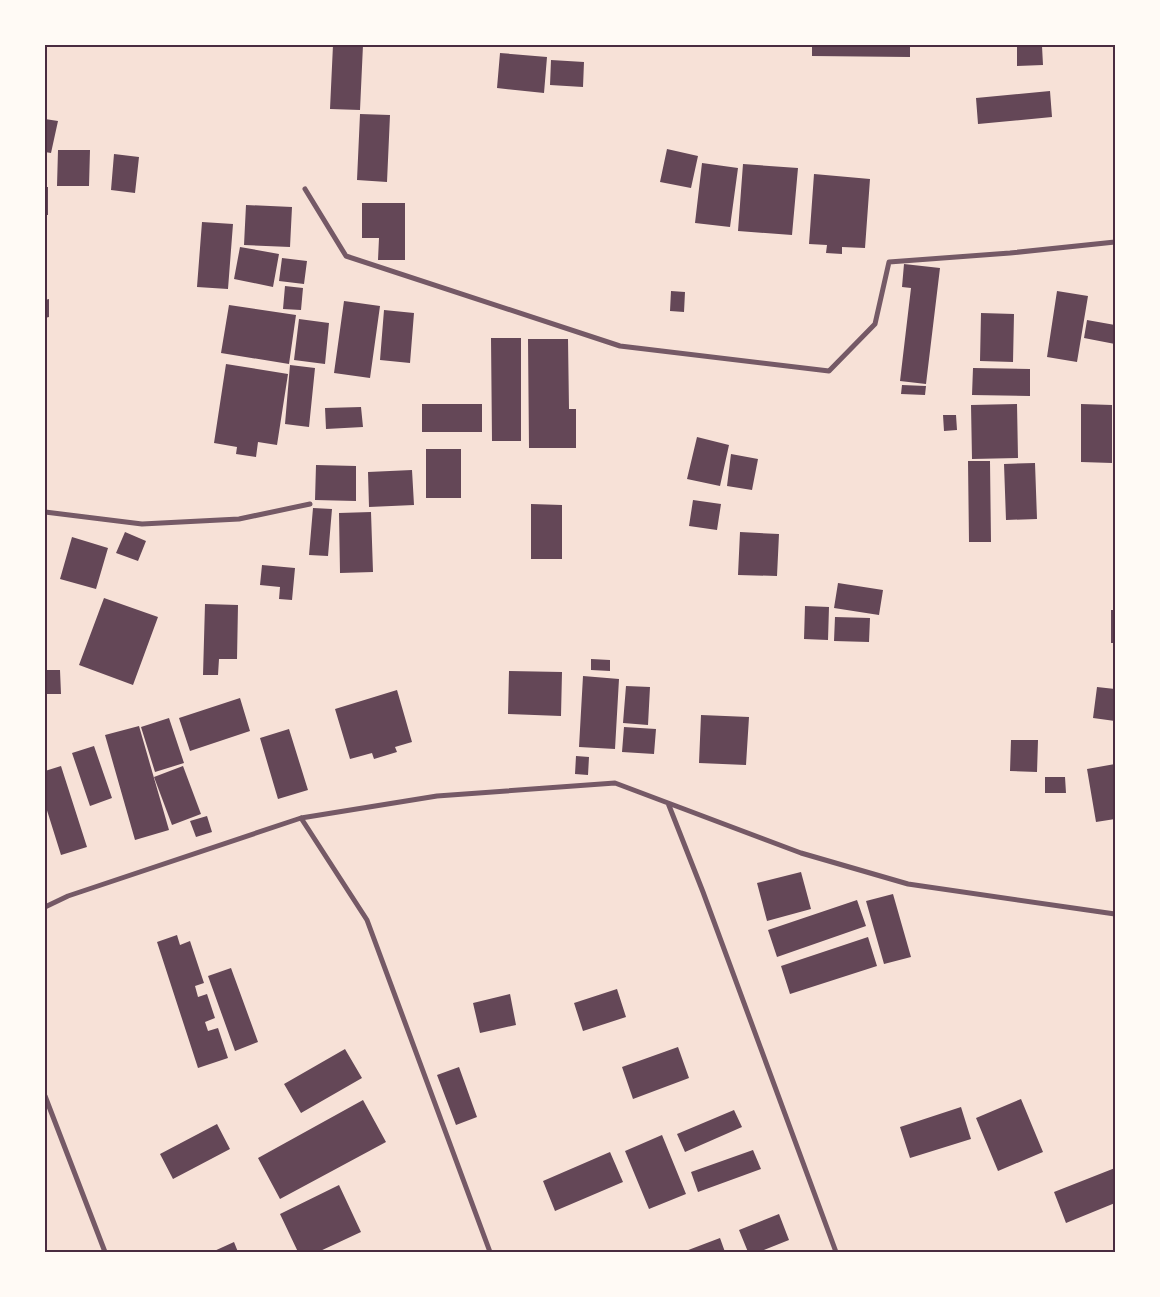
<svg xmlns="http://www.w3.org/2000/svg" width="1160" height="1297" viewBox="0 0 1160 1297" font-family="'Varela Round',sans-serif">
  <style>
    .building { fill: #644757 }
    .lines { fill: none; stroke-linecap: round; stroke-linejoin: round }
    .minor { stroke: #755966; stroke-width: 5 }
    .neatline { fill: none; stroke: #4a2c40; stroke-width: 2 }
  </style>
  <rect width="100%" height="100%" fill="#f7e1d7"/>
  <!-- building -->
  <path class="building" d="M333,45H363L360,110L330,109Z
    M812,45H910V57L812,56Z
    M1042,46L1043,65L1017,66V47Z
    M500,53L547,57L544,93L497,88Z
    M551,60L584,62L583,87L550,85Z
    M1050,91L1052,117L978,124L976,98Z
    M360,114L390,115L387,182L357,180Z
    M45,119L58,121L51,153L45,152Z
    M667,149L698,156L691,188L660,182Z
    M58,150H90L89,186H57Z
    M114,154L139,157L135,193L111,190Z
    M702,163L738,168L730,227L695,223Z
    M743,164L798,168L792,235L738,231Z
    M814,174L870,179L865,248L842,247V254L826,253L827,245L809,244Z
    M45,187H48V215H45Z
    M362,203H405V260H378L379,238H362Z
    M246,205L292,207L290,247L244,245Z
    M202,222L233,224L228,289L197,287Z
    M240,247L279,254L273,287L234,279Z
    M282,258L307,261L304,284L279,281Z
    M904,264L940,268L926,384L900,381L911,288L902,287Z
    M285,286L303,288L301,310L283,309Z
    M671,291L685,292L684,312L670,311Z
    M1057,291L1088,296L1077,362L1047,357Z
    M49,299V317L45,318V300Z
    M344,301L380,306L370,378L334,373Z
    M229,305L296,315L289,364L221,353Z
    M384,310L414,313L410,363L380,360Z
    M981,313L1014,314L1013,362L980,361Z
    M299,319L329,323L325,364L294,360Z
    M1087,320L1115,325V344L1084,338Z
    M491,338H521V441H492Z
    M528,339H568L569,409H576V448H529Z
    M226,364L288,374L277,445L258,442L256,457L236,454L237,447L214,443Z
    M290,365L315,368L309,427L285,424Z
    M973,368L1030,369V396L972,395Z
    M902,385L926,386L925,395L901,394Z
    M422,404H482V432H422Z
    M1017,404L1018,458L972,459L971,405Z
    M1081,404L1112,405V463L1081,462Z
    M361,407L363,427L326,429L325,408Z
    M943,415H956L957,430L944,431Z
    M697,437L729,445L720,486L687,479Z
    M426,449H461V498H426Z
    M731,454L758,459L752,490L727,486Z
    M968,461H990L991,542H969Z
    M1035,463L1037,519L1006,520L1004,464Z
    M316,465L356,466V501L315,500Z
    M412,470L414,505L369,507L368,472Z
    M693,500L721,504L717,530L689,526Z
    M531,504L562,505V559H531Z
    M313,508L332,509L328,556L309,555Z
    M371,512L373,572L340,573L339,513Z
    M125,532L146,541L138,561L116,553Z
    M740,532L779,534L777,576L738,575Z
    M72,537L108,548L96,589L60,579Z
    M262,565L295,568L292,600L279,599L280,587L260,585Z
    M838,583L883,590L879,615L834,608Z
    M104,598L158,617L133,685L79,665Z
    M205,604L238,605L237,659H219L218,675H203Z
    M805,606L829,607L828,640L804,639Z
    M1111,610H1115V643H1111Z
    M835,617L870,618L869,642L834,641Z
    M591,659L610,660V671L591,670Z
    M45,670H60L61,694H45Z
    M509,671L562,672L561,716L508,714Z
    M583,676L619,679L615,749L579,747Z
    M626,686L650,687L648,725L623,723Z
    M1097,687L1115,689V721L1093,718Z
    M397,690L412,742L395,747L397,752L374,759L372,753L350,759L335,709Z
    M240,698L250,731L190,751L179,718Z
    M701,715L749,717L746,765L699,763Z
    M169,718L184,763L155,772L141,727Z
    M139,726L169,830L135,840L105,735Z
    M624,727L656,729L654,754L622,752Z
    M289,729L308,790L278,799L260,738Z
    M1011,740H1038L1037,772L1010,771Z
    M94,746L112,798L90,806L72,753Z
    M576,756L589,757L588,775L575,774Z
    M1115,764V819L1096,822L1087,769Z
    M61,766L87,847L61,855L45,804V771Z
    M183,766L201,814L172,825L154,777Z
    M1045,777H1065L1066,793H1045Z
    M207,816L212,832L196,837L190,821Z
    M801,872L811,909L767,921L757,883Z
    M893,894L911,957L884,964L866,901Z
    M857,900L866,926L777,957L768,930Z
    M177,935L180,945L190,941L204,983L195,986L198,997L207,994L215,1018L205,1022L208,1031L218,1028L228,1058L198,1068L157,942Z
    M868,937L877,966L790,994L781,966Z
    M231,968L258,1042L235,1051L208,976Z
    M617,989L626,1017L583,1031L574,1003Z
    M510,994L516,1025L480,1033L473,1003Z
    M678,1047L689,1078L633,1099L622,1067Z
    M345,1049L362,1078L301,1113L284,1084Z
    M459,1067L477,1117L456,1125L437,1075Z
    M1021,1099L1043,1152L998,1171L976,1118Z
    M363,1100L386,1142L280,1199L258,1158Z
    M961,1107L971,1139L910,1158L900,1127Z
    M734,1110L742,1127L685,1152L677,1134Z
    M217,1124L230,1149L173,1179L160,1154Z
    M662,1135L686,1194L649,1209L625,1151Z
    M753,1150L761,1169L698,1192L691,1172Z
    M610,1152L623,1182L555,1211L543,1181Z
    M1115,1168V1203L1066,1223L1054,1192Z
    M339,1185L361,1232L318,1252H298L280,1214Z
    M779,1214L789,1240L759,1252H748L739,1230Z
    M720,1238L725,1252H683Z
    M234,1242L238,1252H212Z"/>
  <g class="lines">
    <!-- minor -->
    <path class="minor" d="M305,189L346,256L620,346L829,371L875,324L889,262L1010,253L1115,242
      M45,512L142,524L239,519L310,504
      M668,803L703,892L836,1252
      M301,818L367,920L490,1252
      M45,907L68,896L301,818L437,796L615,783L801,853L908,884L1115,914
      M45,1096L105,1252"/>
  </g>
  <!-- border -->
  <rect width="1160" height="1297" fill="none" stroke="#fffaf5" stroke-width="92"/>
  <rect x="46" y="46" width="1068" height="1205" class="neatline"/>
</svg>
